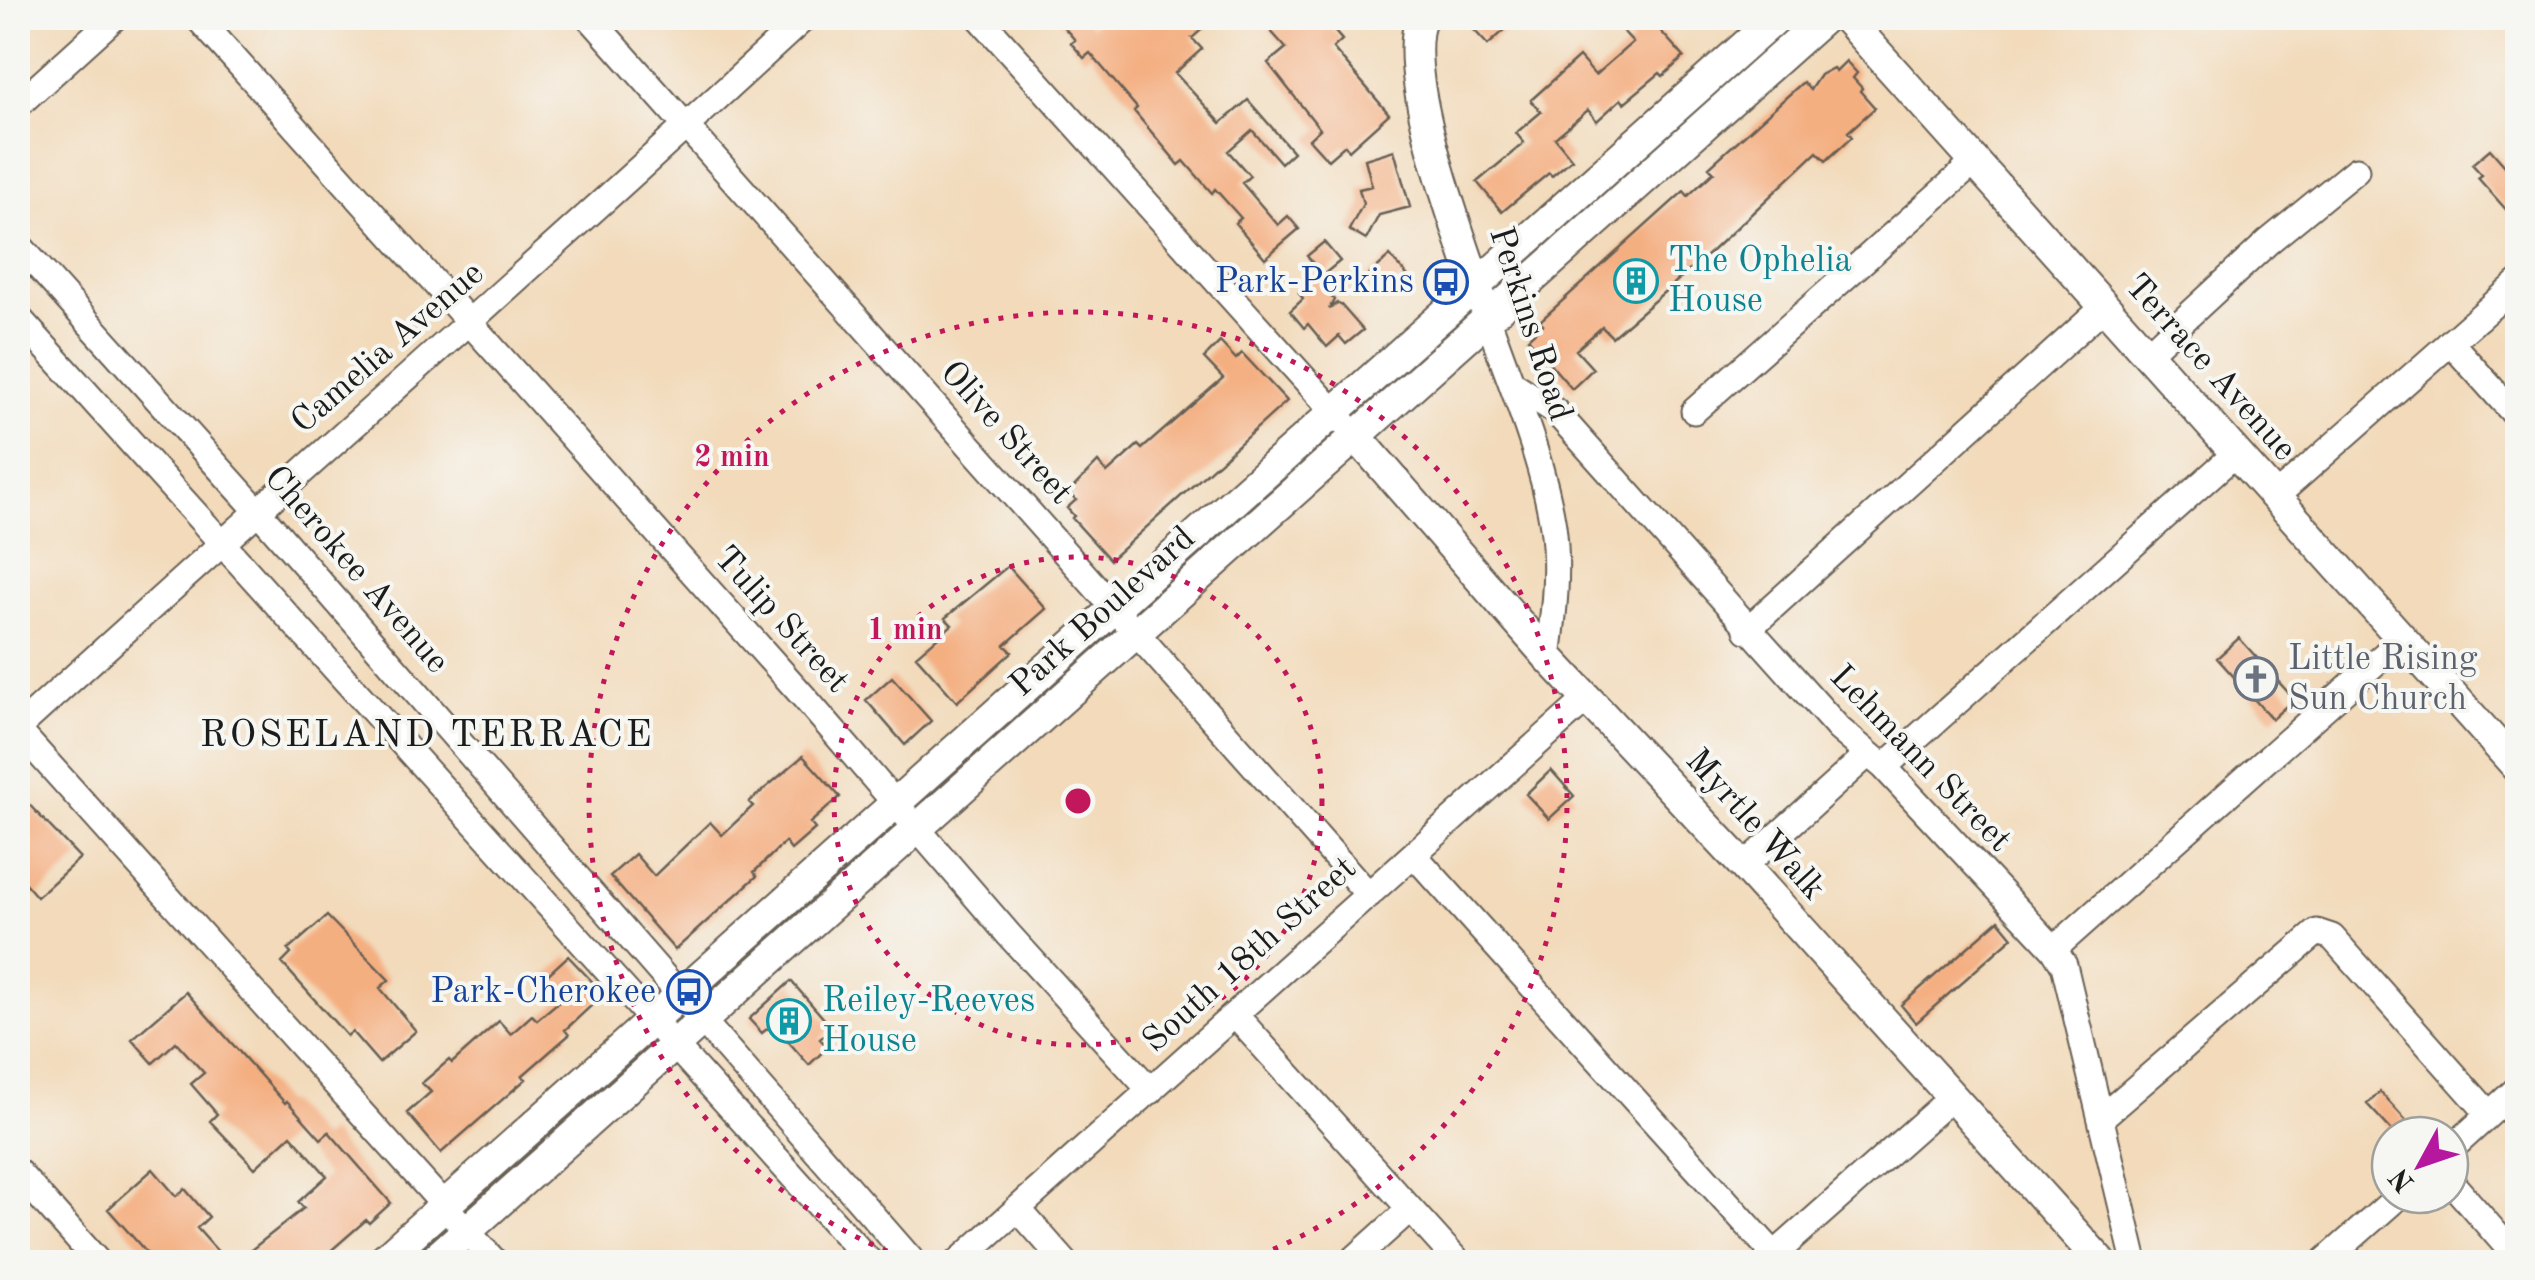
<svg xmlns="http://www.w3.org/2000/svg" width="2535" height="1280" viewBox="0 0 2535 1280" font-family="'Old Standard TT',serif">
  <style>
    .building { fill: #f4af81 }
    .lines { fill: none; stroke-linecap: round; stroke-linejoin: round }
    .minor-casing { stroke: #675e53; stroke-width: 29 }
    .tertiary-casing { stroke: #675e53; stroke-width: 34 }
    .minor { stroke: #fff; stroke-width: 25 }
    .tertiary { stroke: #fff; stroke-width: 30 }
    .ring { fill: none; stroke: #c2185b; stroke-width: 5; stroke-dasharray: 5 10 }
    .labels { text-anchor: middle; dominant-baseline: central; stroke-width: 8; stroke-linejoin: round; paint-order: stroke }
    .culture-label { font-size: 35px; fill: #0d838f; stroke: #f6f6f2; text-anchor: start }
    .transit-label { font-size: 35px; fill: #164399; stroke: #f6f6f2; text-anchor: end }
    .street-label { font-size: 35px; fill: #1c1c1c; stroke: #f6f6f2 }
    .worship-label { font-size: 35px; fill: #5b616d; stroke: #f6f6f2; text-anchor: start }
    .neighbourhood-label { font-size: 38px; letter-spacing: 2.5px; fill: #1c1c1c; stroke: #f6f6f2 }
    .centre { fill: #c2185b; stroke: #f6f6f2; stroke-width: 5 }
    .ring-label { font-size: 30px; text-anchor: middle; font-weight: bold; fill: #c2185b; stroke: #f6f6f2; stroke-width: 8; stroke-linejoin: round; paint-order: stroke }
  </style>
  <rect width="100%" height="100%" fill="#f6f6f2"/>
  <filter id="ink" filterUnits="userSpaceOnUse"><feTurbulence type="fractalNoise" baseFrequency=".01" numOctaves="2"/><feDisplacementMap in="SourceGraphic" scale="20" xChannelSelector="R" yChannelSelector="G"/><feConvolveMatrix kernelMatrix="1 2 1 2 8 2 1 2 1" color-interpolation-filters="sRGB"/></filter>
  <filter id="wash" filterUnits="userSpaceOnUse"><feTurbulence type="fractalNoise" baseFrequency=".0048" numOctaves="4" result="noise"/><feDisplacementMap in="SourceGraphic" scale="40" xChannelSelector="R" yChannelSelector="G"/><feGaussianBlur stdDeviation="2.25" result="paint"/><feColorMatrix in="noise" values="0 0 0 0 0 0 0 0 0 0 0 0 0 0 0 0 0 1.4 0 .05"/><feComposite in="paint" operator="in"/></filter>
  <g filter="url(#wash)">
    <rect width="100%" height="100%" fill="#f2daba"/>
    <g id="blocks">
      <!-- building -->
      <path class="building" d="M1056,18H1084L1091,26L1101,18H1215L1192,38L1202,49L1175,73L1221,123L1248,100L1293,152L1281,163L1252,130L1228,151L1250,176L1242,183L1278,225L1288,216L1299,229L1265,258L1235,223L1241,218L1215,189L1212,193L1184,161L1179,165L1134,111L1137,108L1090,53L1084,58L1071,43L1075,40Z
        M1282,18H1323L1342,40L1333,48L1389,114L1349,150L1345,145L1328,160L1309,139L1320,129L1268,63L1286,48L1269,29Z
        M1463,18H1518L1488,45Z
        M1637,18H1649L1684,57L1663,76L1660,73L1624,103L1621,99L1597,121L1588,110L1555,138L1572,159L1552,176L1549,173L1502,212L1477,182L1524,143L1516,133L1541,112L1531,100L1579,57L1595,75L1633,42L1622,30Z
        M1846,61L1857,73L1853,78L1862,88L1860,91L1875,108L1848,132L1852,137L1826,161L1817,152L1713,250L1612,337L1602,327L1576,350L1593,369L1572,389L1528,338L1543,324L1540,321L1684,191L1688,196L1714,172L1709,167L1803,82L1810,90L1820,75L1833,68L1836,71Z
        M2490,149L2518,181V223L2478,178L2482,175L2472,164Z
        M1394,150L1410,207L1379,215L1366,240L1349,230L1363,204L1359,189L1372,186L1365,159Z
        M1324,242L1340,261L1323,275L1307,256Z
        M1390,256L1407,275L1383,296L1366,277Z
        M1316,278L1334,300L1329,309L1337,303L1341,305L1363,330L1346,344L1339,336L1327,347L1308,324L1304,328L1290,311L1303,299L1299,293Z
        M1220,342L1236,359L1242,353L1287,401L1110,560L1072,518L1074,516L1067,508L1076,500L1069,492L1098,462L1107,473L1138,445L1142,449L1223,378L1204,358Z
        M1008,566L1046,609L1005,645L1012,652L957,702L916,656L952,625L945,618Z
        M2239,638L2294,699L2272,719L2217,658Z
        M892,677L931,721L905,745L866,700Z
        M803,756L840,797L810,823L815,829L791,850L785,842L754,872L757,876L675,950L610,876L635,854L654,876L710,822L722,835L753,806L749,802Z
        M1551,770L1574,796L1549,819L1526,794Z
        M18,793L80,858L37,897L18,875Z
        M327,916L389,980L380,988L416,1031L379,1063L352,1032L347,1036L282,963L291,954L288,950Z
        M1999,920L2013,937L1916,1023L1901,1005Z
        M568,956L604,994L565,1030L569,1035L522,1076L526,1079L441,1153L407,1113L431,1092L422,1083L449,1060L452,1063L499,1021L511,1034L532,1015L537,1020L563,998L544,978Z
        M791,981L832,1028L820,1039L828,1047L809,1065L773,1024L762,1033L749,1019Z
        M186,992L285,1103L287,1101L321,1139L329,1132L391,1203L369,1223L366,1220L318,1262H236L304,1208L298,1202L327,1176L291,1135L255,1168L210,1121L217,1114L191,1084L204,1073L176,1042L153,1063L132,1039Z
        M2380,1092L2412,1127L2404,1135H2396L2367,1104Z
        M153,1169L176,1196L185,1189L209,1217L197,1228L227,1262H155L108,1209Z"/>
    </g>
  </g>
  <g filter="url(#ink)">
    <use href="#blocks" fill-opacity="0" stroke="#675e53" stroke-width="2.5"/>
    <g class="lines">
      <!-- minor casing -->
      <g class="minor-casing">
        <path id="minor" d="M198,18L803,696L1009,935L1151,1091
          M590,18L1369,895
          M980,18L1356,436
          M18,105L114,18
          M18,244L257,510L913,1262
          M18,317L870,1262
          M1488,319C1511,386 1542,455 1553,526C1559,569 1554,613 1548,657
          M2450,342L2518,418
          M2147,354L2268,242L2356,170
          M1513,384L1555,411L1839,729L1884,767L2054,949L2064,965L2135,1262
          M1694,411L1976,161
          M2275,497L2518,283
          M1747,630L2105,306
          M18,728C279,490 544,258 804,18
          M18,730L495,1262
          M1884,767L2235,454
          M1415,856L1781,1262
          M1744,866L1867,755
          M2054,949L2401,640
          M1235,1015L1458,1262
          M2101,1118L2317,932L2332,937L2489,1114
          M2450,1150L2518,1088
          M18,1172L98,1262
          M2450,1181L2518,1259
          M1018,1209L1065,1262
          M958,1262L1588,698
          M1351,1262L1410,1209
          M1766,1262L1951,1098
          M2324,1262L2400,1195"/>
      </g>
      <!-- tertiary casing -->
      <g class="tertiary-casing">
        <path id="tertiary" d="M1421,18C1399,77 1461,239 1482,302
          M1846,18L2518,768
          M1356,436L1548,657L1744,866L2101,1262
          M381,1262L1776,18
          M432,1262L1824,18"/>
      </g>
      <!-- minor -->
      <use href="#minor" class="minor"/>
      <!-- tertiary -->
      <use href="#tertiary" class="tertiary"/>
    </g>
  </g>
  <!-- distance rings -->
  <g class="ring">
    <circle cx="1078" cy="801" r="244"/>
    <path d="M915 1262A489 489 0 1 1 1241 1262"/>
  </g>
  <!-- icons -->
  <defs>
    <g id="building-ring" transform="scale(2.25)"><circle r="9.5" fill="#f6f6f2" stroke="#0f9aa8" stroke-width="1.5"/><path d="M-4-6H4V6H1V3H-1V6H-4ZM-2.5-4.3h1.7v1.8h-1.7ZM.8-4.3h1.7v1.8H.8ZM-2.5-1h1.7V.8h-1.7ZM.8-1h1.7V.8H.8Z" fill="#0f9aa8"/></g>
    <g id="bus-ring" transform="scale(2.25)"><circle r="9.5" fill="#f6f6f2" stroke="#1a4fb4" stroke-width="1.5"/><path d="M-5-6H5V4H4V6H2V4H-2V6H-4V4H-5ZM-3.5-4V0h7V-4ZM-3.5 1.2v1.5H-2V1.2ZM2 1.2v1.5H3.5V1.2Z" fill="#1a4fb4"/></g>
    <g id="church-ring" transform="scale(2.25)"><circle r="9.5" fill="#f6f6f2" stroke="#6b7280" stroke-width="1.5"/><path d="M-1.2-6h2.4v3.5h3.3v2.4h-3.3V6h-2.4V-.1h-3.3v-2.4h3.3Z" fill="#6b7280"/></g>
  </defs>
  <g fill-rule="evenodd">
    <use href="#building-ring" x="1636" y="281"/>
    <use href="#bus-ring" x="1446" y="282"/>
    <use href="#church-ring" x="2256" y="679"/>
    <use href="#bus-ring" x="689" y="992"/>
    <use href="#building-ring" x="789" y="1021"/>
  </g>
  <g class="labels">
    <!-- culture labels -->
    <g class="culture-label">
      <text x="1668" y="261">The Ophelia<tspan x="1668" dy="40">House</tspan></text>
      <text x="822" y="1001">Reiley-Reeves<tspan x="822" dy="40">House</tspan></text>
    </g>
    <!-- transit labels -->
    <g class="transit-label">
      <text x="1414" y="282">Park-Perkins</text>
      <text x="656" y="992">Park-Cherokee</text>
    </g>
    <!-- street labels -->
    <g class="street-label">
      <text transform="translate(1530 324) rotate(72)">Perkins Road</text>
      <text transform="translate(388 348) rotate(-41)">Camelia Avenue</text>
      <text transform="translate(2210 368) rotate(48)">Terrace Avenue</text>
      <text transform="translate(1006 433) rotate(48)">Olive Street</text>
      <text transform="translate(356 570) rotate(49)">Cherokee Avenue</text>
      <text transform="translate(1103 612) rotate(-42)">Park Boulevard</text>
      <text transform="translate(781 620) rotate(48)">Tulip Street</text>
      <text transform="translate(1920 759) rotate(46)">Lehmann Street</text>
      <text transform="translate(1755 825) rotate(48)">Myrtle Walk</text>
      <text transform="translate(1250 955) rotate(-42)">South 18th Street</text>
    </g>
    <!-- worship labels -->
    <g class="worship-label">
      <text x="2288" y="659">Little Rising<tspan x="2288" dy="40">Sun Church</tspan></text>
    </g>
    <!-- neighbourhood labels -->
    <g class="neighbourhood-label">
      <text x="427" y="736">ROSELAND TERRACE</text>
    </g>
  </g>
  <circle cx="1078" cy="801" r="15" class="centre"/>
  <g class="ring-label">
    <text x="732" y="466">2 min</text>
    <text x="905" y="639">1 min</text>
  </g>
  <!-- margin -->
  <rect width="2535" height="1280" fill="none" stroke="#f6f6f2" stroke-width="60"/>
  <!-- north arrow -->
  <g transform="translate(2420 1165) rotate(230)"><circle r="48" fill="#f6f6f2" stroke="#9f9f9c" stroke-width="2.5"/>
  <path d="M0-8L18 38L0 25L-18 38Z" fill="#b5179e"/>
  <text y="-15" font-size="28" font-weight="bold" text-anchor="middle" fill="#1c1c1c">N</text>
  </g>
</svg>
